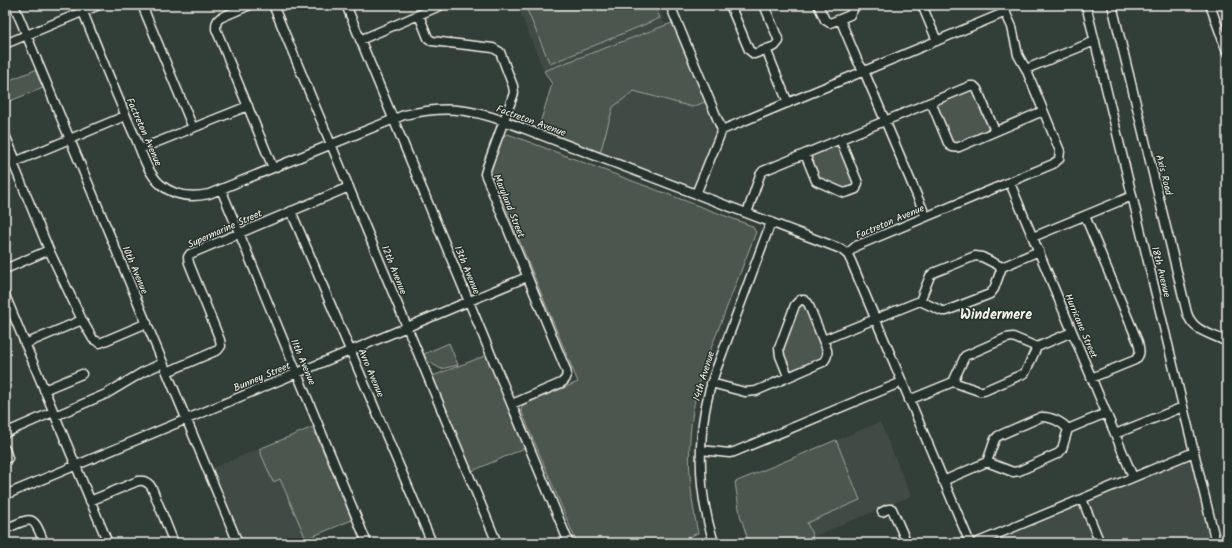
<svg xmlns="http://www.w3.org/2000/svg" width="1232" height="548" viewBox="0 0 1232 548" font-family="Kalam,sans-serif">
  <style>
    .built { fill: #404b44 }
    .green { fill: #4c564f; stroke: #a0a49c }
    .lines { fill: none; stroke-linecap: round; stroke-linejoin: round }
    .minor-casing { stroke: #f4f1e8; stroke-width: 11 }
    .minor { stroke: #26332d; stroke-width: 8 }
    .labels { text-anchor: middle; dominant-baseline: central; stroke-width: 3; stroke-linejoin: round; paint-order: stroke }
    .street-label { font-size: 10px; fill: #f4f1e8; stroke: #26332d }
    .district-label { font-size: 14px; font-weight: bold; fill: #f4f1e8; stroke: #26332d }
  </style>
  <rect width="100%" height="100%" fill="#323e38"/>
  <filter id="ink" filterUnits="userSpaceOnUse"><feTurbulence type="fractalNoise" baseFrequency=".025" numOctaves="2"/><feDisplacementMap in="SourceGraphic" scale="8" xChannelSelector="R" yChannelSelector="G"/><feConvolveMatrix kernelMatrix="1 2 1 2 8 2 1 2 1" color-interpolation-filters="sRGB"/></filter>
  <g filter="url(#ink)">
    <!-- built -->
    <path class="built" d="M517,5H657L665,25L677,21L722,130L696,194L537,133L552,84L544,71Z
      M880,422L911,496L798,543H749L740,515L735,482Z
      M313,427L352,520L306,539L302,541V543H243L212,468Z
      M1194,452L1214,543H976Z"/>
    <!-- green -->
    <path class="green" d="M525,5H654L660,18L550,64Z
      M677,21L710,100L692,107L634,91L613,107L599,157L537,133L552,84L544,71Z
      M35,70L43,88L5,103V82Z
      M973,88L991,126L990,131L953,145L935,104Z
      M508,134L752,226L756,232C744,263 732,294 720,325C711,348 702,371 696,395C686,440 688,487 698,533L674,543H577L521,410L523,405L578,382L491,172L490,170L503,136Z
      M834,144L838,145L855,181V186L847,190L820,181L809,156Z
      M800,303L805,304L825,351L824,358L791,372L789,371L781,349Z
      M449,343L458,365L441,369L427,361L424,354Z
      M487,355L525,448L470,472L430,377Z
      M313,427L352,520L306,539L280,479L273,482L259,449Z
      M836,440L860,500L807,523L813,537L798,543H749L740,515L735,482Z"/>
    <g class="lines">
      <!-- minor casing -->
      <g class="minor-casing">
        <path id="minor" d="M14,5L238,543
          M142,5L193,128
          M250,5L220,18C216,21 216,24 216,29L273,168
          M273,5L497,543
          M346,5L569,543
          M670,5L722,130L696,194
          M730,5L749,50L754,54L775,46L779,41L764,5
          M818,5L825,20L830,23L850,15L853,10L852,5
          M922,5L937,41
          M1086,5L1216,543
          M1112,5L1187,313C1193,332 1211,333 1227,342
          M1210,5L1227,52
          M83,12C100,54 117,97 136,139C142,154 148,173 160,184C174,196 191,198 209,194L404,115C443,106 467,108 504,121L841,249L848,255L851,261L970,543
          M419,15L428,38L432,41L493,48L500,52L513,86L514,93L487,167L485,174L566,370C568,376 566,380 561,383L512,404
          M840,19L858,62L864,71L926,217
          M360,40L442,5
          M5,44L99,5
          M766,49L788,103
          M1026,69L1095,41
          M931,102L948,143C950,147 954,148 959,147L1043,111
          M722,130L1006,12
          M5,135L16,161
          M140,149L248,106
          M805,154L816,181L844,193L848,192L856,189L858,183L840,139
          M13,163L49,250L82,320L93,339L100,343L147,323
          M5,166L125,116
          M1010,183L1133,477
          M221,189L367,543
          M291,211L432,543
          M747,213L760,175L763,171L970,86H974L977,89L995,131
          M1085,216L1138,342C1140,350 1141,355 1135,360L1091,378
          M1033,237L1132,196
          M847,254L856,246L1053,164L1059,159L1060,151L1026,69L1018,55L1012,27L1002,5
          M5,269L49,250
          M5,295L108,543
          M920,301L942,311H946L990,294L994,289L1002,267L1039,251
          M823,340L920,301L930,276L933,273L975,256L982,257L1002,267
          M25,344L82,320
          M167,372L218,350L221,346L220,340L189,263L188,257L190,254L349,187
          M953,382L979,391H984L1025,373L1037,347L1072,332
          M711,383L745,392L756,391L823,362C827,358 828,355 827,350L808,303L804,300H800L795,305L779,348L780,356L788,376
          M44,390L82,374
          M909,400L953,382L965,356L1006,338L1013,337L1037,347
          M55,416L106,394L143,372L163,363
          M5,433L53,412
          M1115,434L1183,407
          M5,449L8,458
          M701,450L729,453L734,452L902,382
          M987,462L995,439L998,436L1041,417C1050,416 1062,422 1068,429
          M943,481L987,462L1013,472L1019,471L1059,453L1062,449L1068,429L1106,413
          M5,495L527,277
          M1082,499L1100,543
          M90,501L138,481C144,480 149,483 152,488L174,543
          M882,512L888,509H892L907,543
          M5,529C33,517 33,514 44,543
          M714,543C696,487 696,425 716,370L771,222
          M976,543L1194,452"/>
      </g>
      <!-- minor -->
      <use href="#minor" class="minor"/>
    </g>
  </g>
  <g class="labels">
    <!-- street labels -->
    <g class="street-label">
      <text transform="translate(531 121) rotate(20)">Factreton Avenue</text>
      <text transform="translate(144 132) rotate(66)">Factreton Avenue</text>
      <text transform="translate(1164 175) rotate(76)">Axis Road</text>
      <text transform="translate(509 206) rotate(68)">Maryland Street</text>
      <text transform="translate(890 222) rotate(-23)">Factreton Avenue</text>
      <text transform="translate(225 229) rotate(-24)">Supermarine Street</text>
      <text transform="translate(135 270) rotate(67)">10th Avenue</text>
      <text transform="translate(394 270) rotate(68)">12th Avenue</text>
      <text transform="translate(467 270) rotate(67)">13th Avenue</text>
      <text transform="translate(1161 272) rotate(76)">18th Avenue</text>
      <text transform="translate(1081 326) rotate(67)">Hurricane Street</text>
      <text transform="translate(303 362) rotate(67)">11th Avenue</text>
      <text transform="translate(371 373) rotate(67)">Avro Avenue</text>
      <text transform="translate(704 376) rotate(-73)">14th Avenue</text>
      <text transform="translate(262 377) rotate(-23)">Bunney Street</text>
    </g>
    <!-- district labels -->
    <g class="district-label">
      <text x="996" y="315">Windermere</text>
    </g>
  </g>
  <!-- margin -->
  <rect width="1232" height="548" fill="none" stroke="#26332d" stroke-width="20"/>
  <rect x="10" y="10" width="1212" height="528" fill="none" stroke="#f4f1e8" stroke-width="1.5" filter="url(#ink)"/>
</svg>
